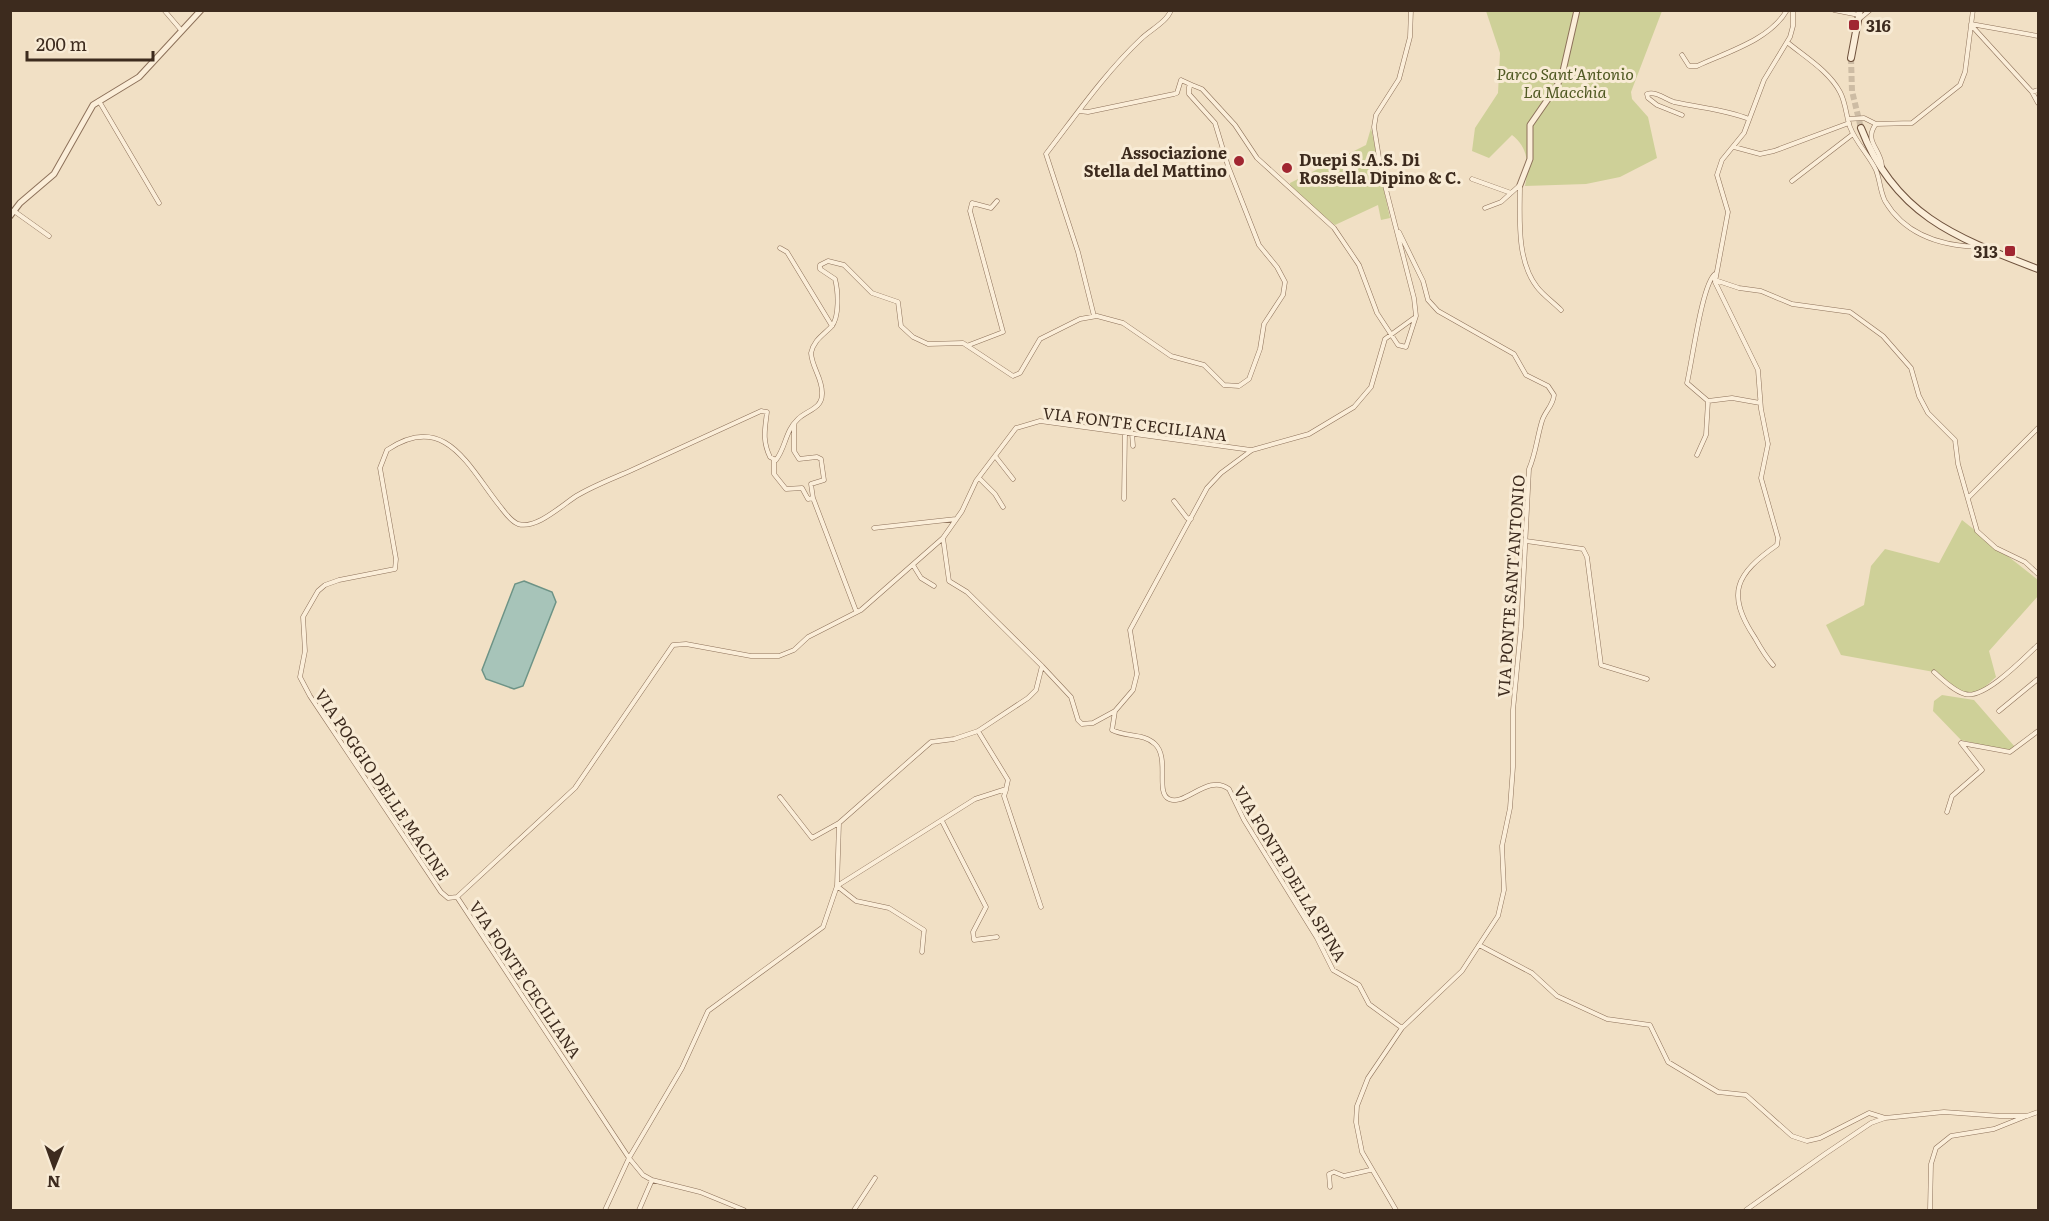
<svg xmlns="http://www.w3.org/2000/svg" width="2049" height="1221" viewBox="0 0 2049 1221" font-family="Literata,serif">
  <style>
    .green { fill: #ced098 }
    .water { fill: #a7c4b9; stroke: #6d9386; stroke-width: 1.5 }
    .lines { fill: none; stroke-linecap: round; stroke-linejoin: round }
    .secondary-tunnel { stroke: #cdbca4; stroke-width: 6; stroke-dasharray: 6 3; stroke-linecap: butt }
    .minor-casing { stroke: #8d715a; stroke-width: 5 }
    .tertiary-casing { stroke: #8d715a; stroke-width: 7 }
    .secondary-casing { stroke: #6f523d; stroke-width: 8 }
    .minor { stroke: #fbeed9; stroke-width: 4 }
    .tertiary { stroke: #fbeed9; stroke-width: 5 }
    .secondary { stroke: #fbeed9; stroke-width: 6 }
    .poi-dot { fill: #a02631; stroke: #f8ebd5; stroke-width: 2 }
    .labels { text-anchor: middle; dominant-baseline: central; stroke-width: 6; stroke-linejoin: round; paint-order: stroke }
    .poi-label { font-size: 16px; font-weight: bold; fill: #3d2b1e; stroke: #f8ebd5; text-anchor: start }
    .park-label { font-size: 16px; font-style: italic; fill: #515a24; stroke: #f8ebd5 }
    .street-label { font-size: 16px; fill: #3d2b1e; stroke: #f8ebd5 }
  </style>
  <rect width="100%" height="100%" fill="#f1e0c5"/>
  <!-- green -->
  <path class="green" d="M1486,11H1662L1631,92L1632,99L1648,117L1657,158L1620,177L1586,184L1525,186C1529,166 1529,148 1512,135L1489,158L1472,151L1475,128L1498,93L1500,53Z
    M1371,128L1390,218L1381,220L1378,205L1335,225L1291,189L1290,183L1366,145Z
    M1962,520L2038,580V596L1989,651L1996,677L1977,694L1967,695L1934,672L1841,655L1826,625L1864,605L1871,566L1885,549L1939,563Z
    M1942,695L1974,700L2015,747L2008,751L1961,740L1933,711L1934,701Z"/>
  <!-- water -->
  <path class="water" d="M524,581L552,592L556,602L523,686L514,689L486,679L482,670L515,584Z"/>
  <g class="lines">
    <!-- secondary-tunnel -->
    <path class="secondary-tunnel" d="M1851,58L1852,91L1861,128"/>
    <!-- minor casing -->
    <g class="minor-casing">
      <path id="minor" d="M164,10L181,30
        M1834,10L1859,15
        M1858,20L1870,10
        M1971,24L2038,36
        M1971,25L2032,92L2038,90
        M1787,42C1805,57 1829,71 1840,92C1846,103 1846,116 1850,127C1856,143 1869,155 1876,170C1880,180 1880,191 1885,201C1905,235 1942,246 1979,247
        M1682,55L1689,66H1697C1727,52 1770,40 1787,10
        M2032,92L2038,103
        M99,101L159,203
        M1079,111L1088,112L1174,94L1177,93L1181,80L1192,85
        M1682,115L1657,105L1648,98L1647,94C1656,91 1665,99 1674,102C1700,108 1724,109 1749,119
        M1848,119L1864,118L1876,124
        M1734,147L1760,154L1774,151L1849,123
        M1882,166C1881,149 1863,141 1876,124L1912,123L1960,85L1965,72L1973,10
        M1472,179L1511,193
        M1792,181L1853,134
        M1520,185C1520,217 1516,260 1537,287C1543,295 1553,302 1561,310
        M1485,208L1501,202L1520,185
        M14,211L49,236
        M780,248L787,252L832,326
        M1715,274C1702,284 1692,362 1687,383L1708,401L1732,398L1760,403
        M1715,280L1739,288L1761,291L1792,304L1850,312L1883,336L1911,368L1919,396L1928,413L1955,440L1958,464L1977,531L1996,548L2025,562L2038,574
        M1094,316L1078,252L1046,154C1076,115 1105,73 1141,39C1150,30 1167,22 1171,10
        M969,345L1003,332L970,211L972,203L991,208L997,201
        M1132,433L1133,446
        M1697,455L1706,435L1708,401
        M995,456L1013,479
        M774,460V474L786,489L802,488L808,499L813,498L811,484L824,480L821,459L817,457L799,459L794,451V424
        M979,478L995,494L1003,507
        M1969,497L2038,428
        M813,498L856,611
        M1124,499L1125,432
        M1174,501L1187,518L1191,519
        M874,528L956,519
        M943,538L949,581L967,592L1042,666
        M1526,541L1583,549L1587,557L1601,665L1647,679
        M913,565L921,578L934,586
        M1773,665C1766,657 1760,647 1755,638C1725,593 1736,574 1777,545L1778,538L1761,478L1768,444L1761,409L1758,370L1715,282L1728,212L1717,175L1722,160L1744,133L1764,80L1790,37L1793,26V10
        M1934,672C1943,680 1954,691 1965,694C1984,700 2024,658 2038,645
        M1115,711L1112,730C1125,737 1144,733 1155,744C1170,758 1155,793 1169,799C1185,807 1208,773 1229,789L1244,820L1317,938L1333,970L1359,985L1369,1004L1402,1028
        M1999,711L2038,679
        M1961,743L2010,752L2038,731
        M1006,790L1004,796L1041,907
        M780,797L812,838L839,823
        M1947,812L1952,796L1982,770L1961,743
        M942,821L986,907L973,932L974,940L997,937
        M457,897L448,898L441,892L310,696L300,677L305,651L303,617L318,591L325,585L339,580L395,569L396,559L380,468L387,450C445,411 468,466 499,505C504,511 510,521 518,524C537,530 564,503 578,495C595,485 614,478 632,470C675,450 718,431 761,411L767,412C765,429 762,440 770,457L776,460C786,447 785,431 798,419C807,410 822,409 822,394C823,379 812,368 811,353C814,340 822,336 831,327C840,318 838,290 835,279L820,269V265L828,261L844,265L872,293L898,302L901,326L913,337L928,344L963,343L1013,376L1020,373L1040,339L1080,319L1097,316L1123,323L1171,356L1204,365L1224,385L1239,386L1249,379L1260,349L1264,324L1283,295L1285,282L1277,267L1259,245L1228,166L1215,123L1189,94V87L1192,85L1202,89L1235,125L1257,158L1334,228L1359,265L1377,313L1398,345L1406,347L1416,316L1414,298L1381,170L1374,127L1376,115L1399,79L1410,37L1411,10
        M457,897L575,788L673,645L686,644L751,656H779L794,650L808,637L861,610L943,538L962,511L976,481L1016,428L1040,421L1251,450
        M457,897L629,1158L643,1175L652,1180L700,1192L744,1210
        M1479,945L1532,973L1557,996L1607,1019L1650,1025L1668,1062L1718,1092L1746,1095L1792,1136L1807,1141L1820,1138L1869,1113L1885,1118
        M922,952L924,930L889,908L856,901L837,886L975,799L1006,789L1008,780L978,731
        M1330,1187L1329,1174L1334,1172L1344,1176L1370,1170
        M605,1210L629,1158L682,1068L708,1011L823,927L837,886L839,823L931,742L954,739L978,731L1028,698L1036,690L1042,666L1071,697L1078,720L1082,724L1093,723L1115,711L1133,690L1137,674L1130,630L1207,488L1221,473L1252,450L1309,434L1354,407L1371,387L1385,339L1414,318
        M639,1210L652,1180
        M854,1210L875,1178
        M1396,1210L1362,1152L1356,1122L1357,1106L1368,1078L1402,1028L1462,971L1498,916L1504,890L1502,846L1510,808L1513,767V710L1521,627L1529,469C1536,453 1537,437 1542,421C1545,411 1553,406 1554,395L1548,386L1526,375L1514,354L1438,311L1428,300L1423,281L1399,232
        M1746,1210L1825,1154L1871,1123L1885,1118L1944,1112L2000,1116H2027L2038,1112
        M1930,1210L1931,1164L1936,1148L1951,1136L1994,1129L2024,1117"/>
    </g>
    <!-- tertiary casing -->
    <g class="tertiary-casing">
      <path id="tertiary" d="M1520,185L1530,159V125L1557,86L1563,71L1577,10
        M10,216L20,203L54,174L93,105L139,77L201,10"/>
    </g>
    <!-- secondary casing -->
    <g class="secondary-casing">
      <path id="secondary" d="M1851,58L1860,10
        M1861,128C1895,216 1957,238 2038,269"/>
    </g>
    <!-- minor -->
    <use href="#minor" class="minor"/>
    <!-- tertiary -->
    <use href="#tertiary" class="tertiary"/>
    <!-- secondary -->
    <use href="#secondary" class="secondary"/>
  </g>
  <!-- markers -->
  <g class="poi-dot">
    <rect x="1848" y="19" width="12" height="12" rx="3"/>
    <circle cx="1239" cy="161" r="6"/>
    <circle cx="1287" cy="168" r="6"/>
    <rect x="2004" y="245" width="12" height="12" rx="3"/>
  </g>
  <g class="labels">
    <!-- poi labels -->
    <g class="poi-label">
      <text x="1866" y="25">316</text>
      <text x="1227" y="152" text-anchor="end">Associazione<tspan x="1227" dy="18">Stella del Mattino</tspan></text>
      <text x="1299" y="159">Duepi S.A.S. Di<tspan x="1299" dy="18">Rossella Dipino &amp; C.</tspan></text>
      <text x="1998" y="251" text-anchor="end">313</text>
    </g>
    <!-- park labels -->
    <g class="park-label">
      <text x="1565" y="73">Parco Sant'Antonio<tspan x="1565" dy="18">La Macchia</tspan></text>
    </g>
    <!-- street labels -->
    <g class="street-label">
      <text transform="translate(1135 423) rotate(7)">VIA FONTE CECILIANA</text>
      <text transform="translate(1510 586) rotate(-86)">VIA PONTE SANT'ANTONIO</text>
      <text transform="translate(383 784) rotate(56)">VIA POGGIO DELLE MACINE</text>
      <text transform="translate(1291 873) rotate(59)">VIA FONTE DELLA SPINA</text>
      <text transform="translate(526 979) rotate(56)">VIA FONTE CECILIANA</text>
    </g>
  </g>
  <!-- border -->
  <rect width="2049" height="1221" fill="none" stroke="#3d2b1e" stroke-width="24"/>
  <!-- north arrow -->
  <g transform="translate(54 1167) rotate(181)" stroke="#f8ebd5" stroke-width="4.5" paint-order="stroke">
  <path d="M0-4.5L10 22L0 15L-10 22Z" fill="#3d2b1e"/>
  <text y="-9" font-size="16" font-weight="bold" text-anchor="middle" fill="#3d2b1e">N</text>
  </g>
  <!-- scale -->
  <path d="M27 51v9h126v-9" fill="none" stroke="#3d2b1e" stroke-width="3"/>
  <text x="36" y="51" font-size="18" fill="#3d2b1e" stroke="#f8ebd5" stroke-width="4.5" paint-order="stroke">200 m</text>
</svg>
